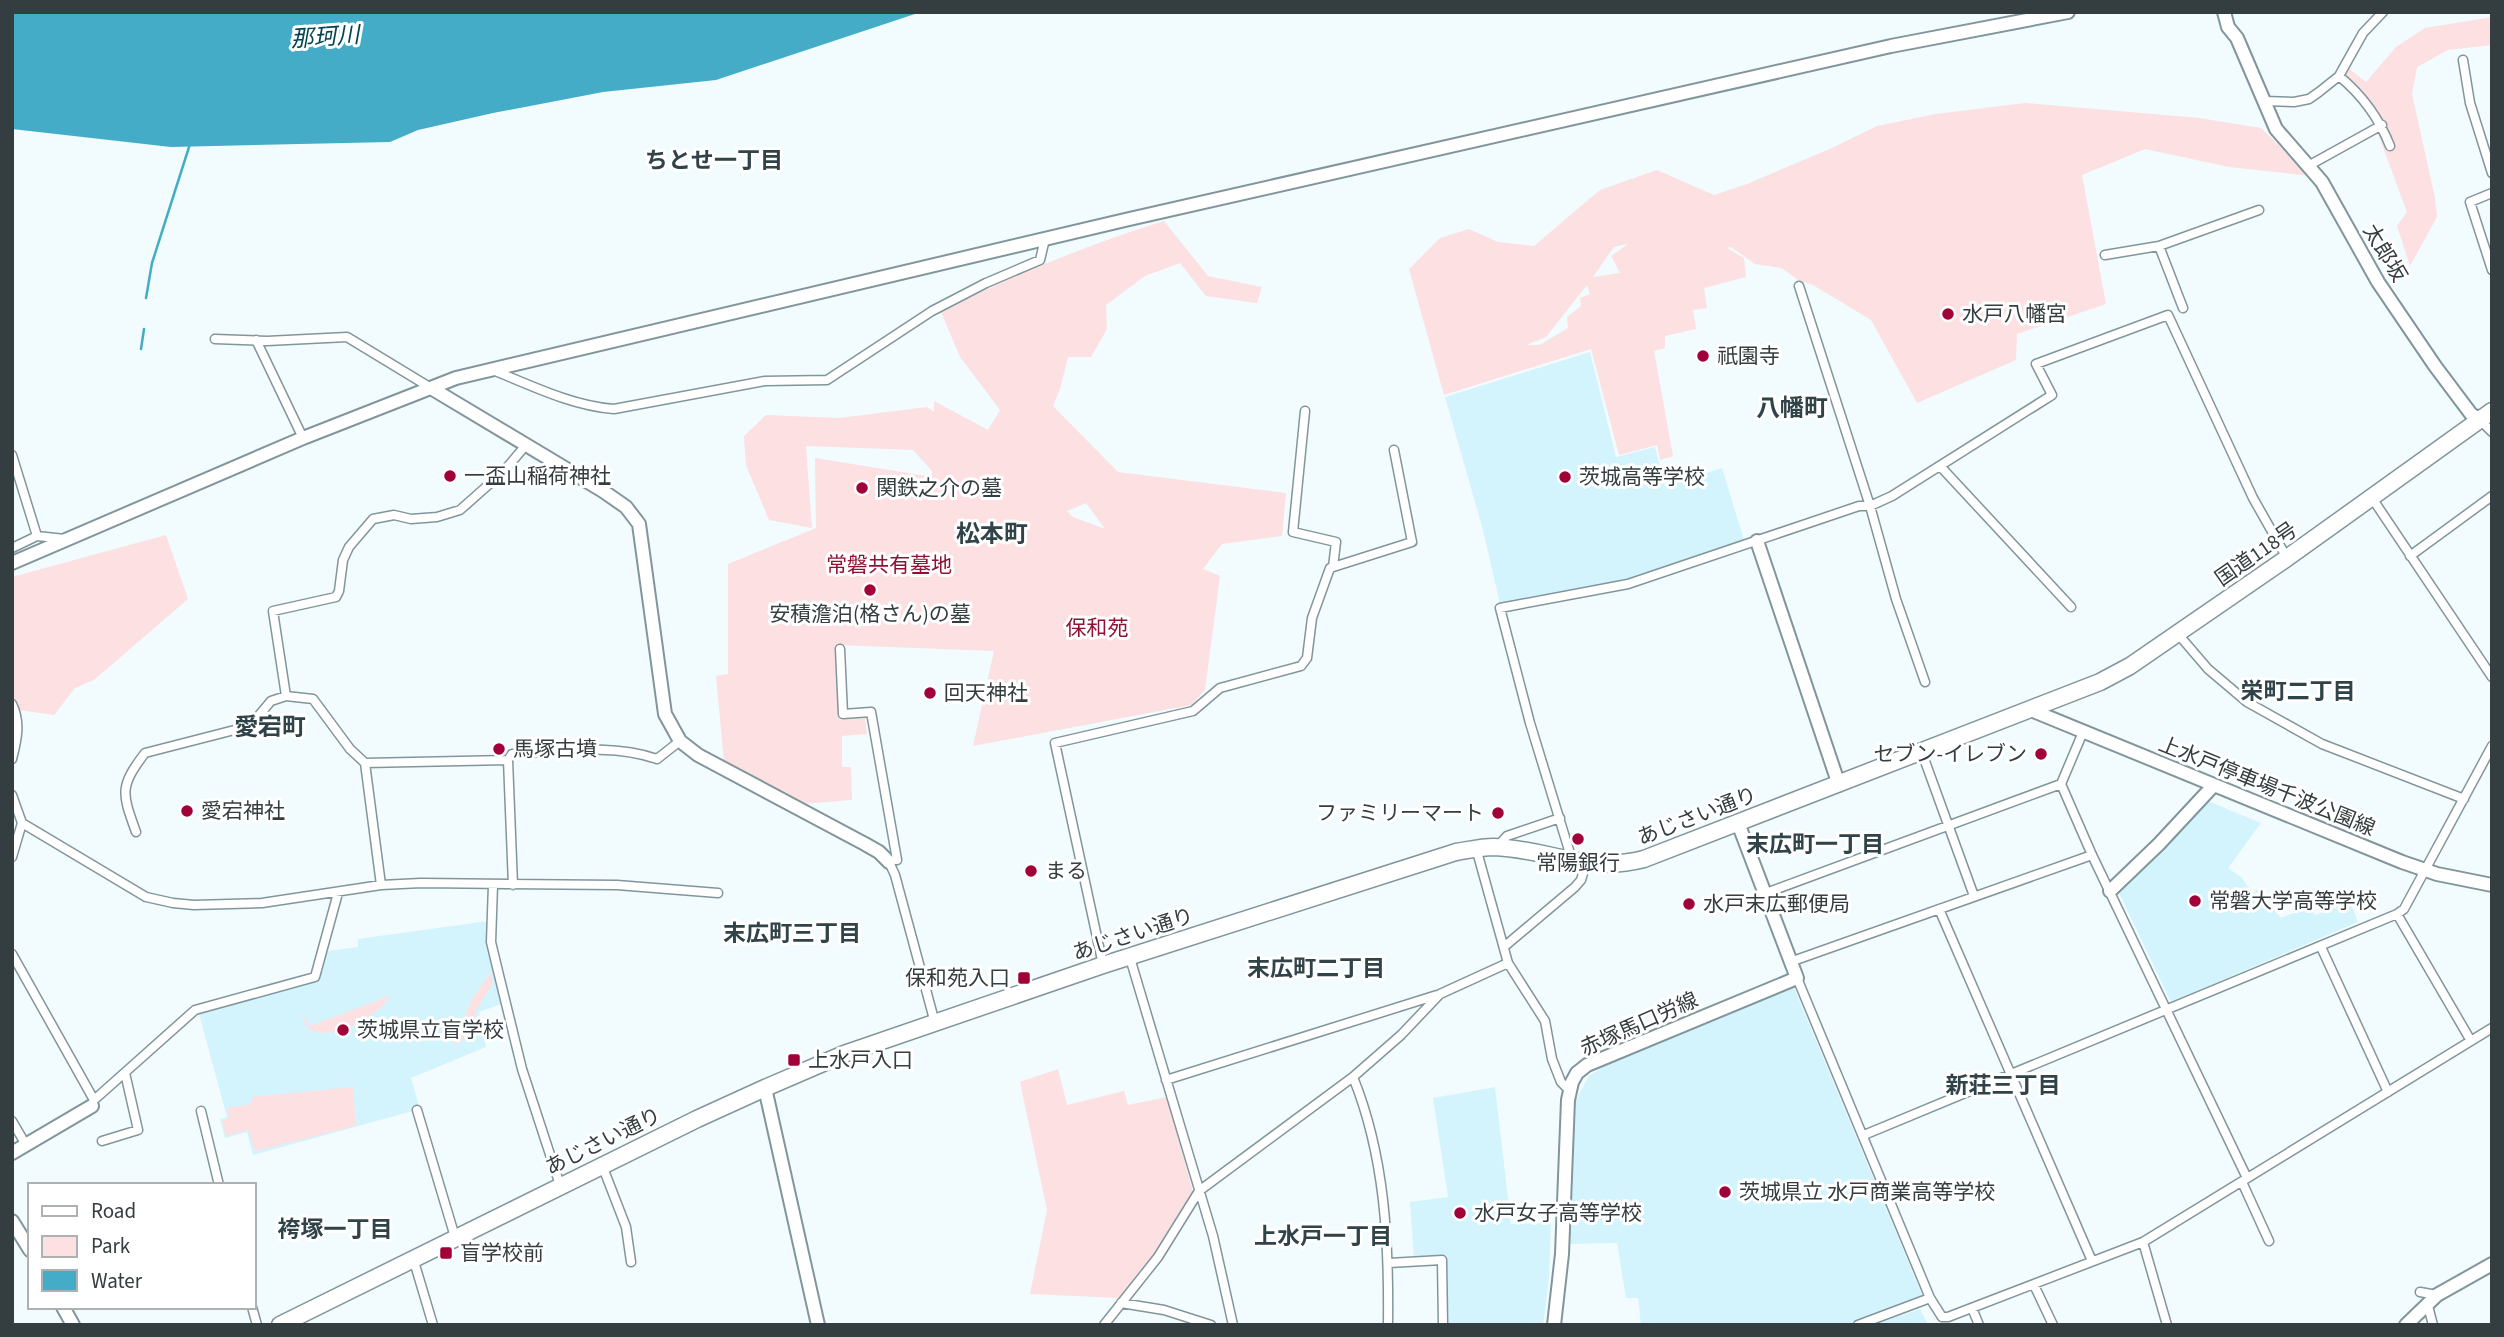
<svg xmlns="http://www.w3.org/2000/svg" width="2504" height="1337" viewBox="0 0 2504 1337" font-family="'Source Sans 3','Noto Sans JP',sans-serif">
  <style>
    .built { fill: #d4f4fd }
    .green { fill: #fce0e2; fill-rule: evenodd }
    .water { fill: #44acc6 }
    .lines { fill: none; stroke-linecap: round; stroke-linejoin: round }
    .stream { stroke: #44acc6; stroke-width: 2.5 }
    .street-casing { stroke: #81969c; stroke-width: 11 }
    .secondary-casing { stroke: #81969c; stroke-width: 16 }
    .highway-casing { stroke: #81969c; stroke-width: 19 }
    .street { stroke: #fff; stroke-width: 8 }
    .secondary { stroke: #fff; stroke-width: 12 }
    .highway { stroke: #fff; stroke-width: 16 }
    .poi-dot { fill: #a10139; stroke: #fff; stroke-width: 2.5 }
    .labels { text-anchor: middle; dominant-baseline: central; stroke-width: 6; stroke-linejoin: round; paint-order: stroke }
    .street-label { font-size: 21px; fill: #343d3f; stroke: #fff }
    .poi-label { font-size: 21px; fill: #343d3f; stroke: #fff; text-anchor: start }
    .park-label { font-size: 21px; fill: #8f1235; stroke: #fff }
    .water-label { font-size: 23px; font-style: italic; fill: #034452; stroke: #fff }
    .neighbourhood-label { font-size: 23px; font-weight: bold; fill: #304348; stroke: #fff }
    .quarter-label { font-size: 24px; font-weight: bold; fill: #304348; stroke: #fff }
  </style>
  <rect width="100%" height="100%" fill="#f2fbfd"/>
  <!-- built -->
  <path class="built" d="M1590,352L1616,457L1655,447L1665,486L1722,468L1745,543L1627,581L1500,604L1483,530L1445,397Z
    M2208,801L2261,823L2228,868L2241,877L2253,893L2258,889L2281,918L2310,907L2315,915L2350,902L2358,922L2171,1002L2119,893Z
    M488,921V943L502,1004L479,1012L486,1047L411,1078L420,1109L253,1155L247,1132L225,1138L220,1119L227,1117L199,1014L214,1007L318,982L327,951L358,947V939Z
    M1794,988L1923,1297L1846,1325H1641L1638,1298H1626L1617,1243L1570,1244L1576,1100L1589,1076L1615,1059Z
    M1495,1087L1511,1224L1551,1223L1549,1278L1543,1325H1446L1445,1258L1414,1259L1410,1202L1448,1197L1433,1098Z
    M1920,1309L1928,1325H1874Z"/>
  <!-- green -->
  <path class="green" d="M2492,17V45L2448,50L2417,67L2412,94L2435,198L2437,217L2410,266L2397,226L2407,212L2365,99L2341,76L2347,67L2366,82L2396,47L2425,28Z
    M2025,103L2199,118L2261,128L2310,176L2229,167L2145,149L2082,175L2106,304L2017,334L2016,360L1917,403L1871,320L1813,285L1798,280L1782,268L1755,264L1731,247L1727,248L1744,258L1746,277L1704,288L1707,308L1693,310L1696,329L1665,336V348L1654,351L1673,456L1660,460L1657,445L1619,455L1591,349L1444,395L1409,269L1440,238L1469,229L1498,242L1534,246L1600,190L1657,170L1714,195L1747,184L1832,148L1877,126L1936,114ZM1626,244L1627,245L1611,256L1620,273L1593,277L1614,247ZM1587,285L1590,294L1580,298L1581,306L1567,317L1568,328L1540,345H1526L1546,337Z
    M1164,221L1208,276L1262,287L1257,303L1206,296L1180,263L1145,276L1106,305L1107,329L1091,357H1068L1060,389L1053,406L1118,472L1286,493L1282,536L1222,544L1203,569L1220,576L1205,690L1191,705L973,746L994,651L837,645L841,720L865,718L867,734L842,736V767H851L852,800L801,804L724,762L716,676L728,674V564L816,528L815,458L927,476L932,489V471L913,450L806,446L812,528L769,520L746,465L744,436L766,415L839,418L927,407L934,412V401L988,430L1000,410L960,357L941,312C1012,275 1088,245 1164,221ZM1086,503L1105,529L1073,517L1067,511Z
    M166,535L188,599L94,680L75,688L54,715L12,709V577Z
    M491,972L493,983L476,1010L472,1035L453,1046L472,999Z
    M392,995C387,1000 382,1007 377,1011C359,1025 307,1051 302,1014L310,1026Z
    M1058,1069L1067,1105L1124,1091L1128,1105L1167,1097L1193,1192L1166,1240L1120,1298L1030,1294L1047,1210L1020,1082Z
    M353,1087L356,1126L255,1151L248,1130L226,1136L222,1121L229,1118L227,1108L251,1104V1097Z"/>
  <!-- water -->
  <path class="water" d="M12,12H921L716,80L603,92L493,113L418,130L390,142L171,147L12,129Z"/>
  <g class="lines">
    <!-- stream -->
    <path class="stream" d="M146,298L152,263L190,144
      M141,349L144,329"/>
    <!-- street casing -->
    <g class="street-casing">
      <path id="street" d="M2463,60L2470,103L2492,173
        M2339,76C2362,95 2379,118 2390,146
        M2263,101L2294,102L2309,99L2319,92L2339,76L2363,33L2383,12
        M2308,166L2382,125
        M2492,193L2470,202L2492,270
        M2159,246L2183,308
        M2105,255L2159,246L2259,210
        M1799,286L1870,506L1896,599L1925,682
        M215,339L267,341L347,337L431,388
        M256,340L303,438
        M493,370C532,386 573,406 614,409L765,381L827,380L932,311L986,283L1040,260L1045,239
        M1305,411L1293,532L1336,542L1333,567
        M2479,419L2492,432
        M12,455L37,536
        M1940,466L2071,607
        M2372,498L2492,677
        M12,548L37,536L65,539
        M2410,556L2492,496
        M2178,634L2208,669L2247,702L2322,744L2464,799
        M840,649L843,714L871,712L897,860
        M286,696L273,611L336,597L339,591L343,560L349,547L373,519L394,515L411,519L437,517L460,510L504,471L526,445
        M12,704C21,722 17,740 12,759
        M2083,732L2061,784L2092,855L2247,1178
        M1922,753L1974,896
        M508,760L513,885
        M12,795L22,823L146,897L173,903L194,905L262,903L381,885L421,883L617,885L718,893
        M136,832C122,793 119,787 145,753L250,726L271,701L286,696L313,699L350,749L365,763
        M1497,847L1507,836L1560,818
        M1476,848L1508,963L1545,1021L1552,1059L1561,1082L1569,1090
        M12,857L22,823
        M1572,860L1530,723L1500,608L1628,584L1859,506H1870L1892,496L2052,395L2036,364L2168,315L2253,498L2287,558
        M889,862L895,875L935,1023
        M381,885L365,763L508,760L512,754C559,752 611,743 657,759L680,741
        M493,885L491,942L497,967L522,1069L560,1185
        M1766,893L2061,784
        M1939,909L2092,1261
        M2397,914L2471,1041
        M1505,946L1575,887L1581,880L1586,863
        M2321,947L2388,1092
        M12,954L94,1100
        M1130,958L1213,1236L1233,1325
        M1790,962L2092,855
        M1103,965L1055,743L1193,711L1220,688L1301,666L1307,658L1312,618L1330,568L1412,542L1394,450
        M1797,978L1930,1298L1942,1317H1948L2143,1242L2492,1028
        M1353,1077C1385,1156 1389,1241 1388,1325
        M1166,1080L1437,995
        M92,1106L94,1100L195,1010L315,977L338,893
        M417,1110L455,1237
        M201,1111L219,1185
        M12,1121L26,1145
        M1864,1135L2397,914L2404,909L2492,746
        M102,1141L138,1130L125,1073
        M602,1165L626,1227L631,1262
        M2242,1182L2269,1241
        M2143,1242L2167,1325
        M413,1258L433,1325
        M1389,1263L1442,1260L1443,1325
        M2034,1285L2053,1325
        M2420,1292L2437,1295
        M1121,1303L1164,1310L1211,1325
        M2428,1306L2433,1325
        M252,1307L257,1325
        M1972,1308L1979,1325
        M1104,1325L1158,1257L1199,1191L1353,1077L1401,1035L1440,994L1508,963
        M1858,1325L1930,1298"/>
    </g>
    <!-- secondary casing -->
    <g class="secondary-casing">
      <path id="secondary" d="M2224,12L2228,27L2237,38L2276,129L2322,182L2378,282L2435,366L2471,414L2479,419
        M431,388L603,491L626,507L639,524L665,714L680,741L698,755L865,844L879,852L889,862
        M1757,541L1839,785
        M12,563L303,438L456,378L1125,220L1891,46L2068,12
        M2031,710L2402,862L2437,874L2492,885
        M2110,891L2159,844L2213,786
        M765,1088L818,1325
        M12,1153L92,1106
        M12,1221L30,1250
        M63,1307L73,1325
        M1554,1325L1562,1254L1568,1100L1572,1082L1577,1073L1587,1065L1797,978L1738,823
        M2406,1325L2437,1295L2492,1264"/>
    </g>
    <!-- highway casing -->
    <g class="highway-casing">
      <path id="highway" d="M280,1325L697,1119L765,1088L844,1054L1103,965L1456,852C1469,850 1481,847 1494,847C1549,849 1586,874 1644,859L2100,682L2130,666L2287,558L2492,411"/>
    </g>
    <!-- street -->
    <use href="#street" class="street"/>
    <!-- secondary -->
    <use href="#secondary" class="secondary"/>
    <!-- highway -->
    <use href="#highway" class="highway"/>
  </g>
  <!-- markers -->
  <g class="poi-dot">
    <circle cx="1948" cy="314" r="7"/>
    <circle cx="1703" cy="356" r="7"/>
    <circle cx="450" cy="476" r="7"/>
    <circle cx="1565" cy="477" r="7"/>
    <circle cx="862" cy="488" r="7"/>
    <circle cx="870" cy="590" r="7"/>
    <circle cx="930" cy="693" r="7"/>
    <circle cx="499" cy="749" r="7"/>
    <circle cx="2041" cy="754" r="7"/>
    <circle cx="187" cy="811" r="7"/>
    <circle cx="1498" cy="813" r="7"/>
    <circle cx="1578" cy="839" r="7"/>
    <circle cx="1031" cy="871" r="7"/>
    <circle cx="2195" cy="901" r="7"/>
    <circle cx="1689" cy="904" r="7"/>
    <rect x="1017" y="971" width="14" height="14" rx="3.5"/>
    <circle cx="343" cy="1030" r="7"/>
    <rect x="787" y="1053" width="14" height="14" rx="3.5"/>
    <circle cx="1725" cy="1192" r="7"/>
    <circle cx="1460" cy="1213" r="7"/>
    <rect x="439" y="1246" width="14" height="14" rx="3.5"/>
  </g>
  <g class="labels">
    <!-- street labels -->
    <g class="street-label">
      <text transform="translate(2385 253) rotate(59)">太郎坂</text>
      <text transform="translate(2256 554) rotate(-35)">国道118号</text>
      <text transform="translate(2267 786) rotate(22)">上水戸停車場千波公園線</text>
      <text transform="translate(1697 816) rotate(-21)">あじさい通り</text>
      <text transform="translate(1133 934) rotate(-18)">あじさい通り</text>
      <text transform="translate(1639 1024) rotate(-24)">赤塚馬口労線</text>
      <text transform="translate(603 1141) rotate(-26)">あじさい通り</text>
    </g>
    <!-- poi labels -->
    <g class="poi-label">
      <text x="1962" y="314">水戸八幡宮</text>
      <text x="1717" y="356">祇園寺</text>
      <text x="464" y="476">一盃山稲荷神社</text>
      <text x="1579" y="477">茨城高等学校</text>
      <text x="876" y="488">関鉄之介の墓</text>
      <text x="870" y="614" text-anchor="middle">安積澹泊(格さん)の墓</text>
      <text x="944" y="693">回天神社</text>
      <text x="513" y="749">馬塚古墳</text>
      <text x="2027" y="754" text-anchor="end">セブン-イレブン</text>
      <text x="201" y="811">愛宕神社</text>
      <text x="1484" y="813" text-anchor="end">ファミリーマート</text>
      <text x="1578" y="863" text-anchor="middle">常陽銀行</text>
      <text x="1045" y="871">まる</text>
      <text x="2209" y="901">常磐大学高等学校</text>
      <text x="1703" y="904">水戸末広郵便局</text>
      <text x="1010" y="978" text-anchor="end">保和苑入口</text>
      <text x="357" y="1030">茨城県立盲学校</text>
      <text x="808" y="1060">上水戸入口</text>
      <text x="1739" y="1192">茨城県立 水戸商業高等学校</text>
      <text x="1474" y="1213">水戸女子高等学校</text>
      <text x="460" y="1253">盲学校前</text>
    </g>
    <!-- park labels -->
    <g class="park-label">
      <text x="889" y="565">常磐共有墓地</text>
      <text x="1097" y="628">保和苑</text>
    </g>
    <!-- water labels -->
    <g class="water-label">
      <text transform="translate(325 37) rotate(-4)">那珂川</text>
    </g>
    <!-- neighbourhood labels -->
    <g class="neighbourhood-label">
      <text x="714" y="160">ちとせ一丁目</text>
      <text x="2298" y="691">栄町二丁目</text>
      <text x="1815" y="844">末広町一丁目</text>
      <text x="792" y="933">末広町三丁目</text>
      <text x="1316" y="968">末広町二丁目</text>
      <text x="2003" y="1085">新荘三丁目</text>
      <text x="335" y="1229">袴塚一丁目</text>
      <text x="1323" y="1236">上水戸一丁目</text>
    </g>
    <!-- quarter labels -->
    <g class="quarter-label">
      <text x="1792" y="408">八幡町</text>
      <text x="992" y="534">松本町</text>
      <text x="270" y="727">愛宕町</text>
    </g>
  </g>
  <!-- border -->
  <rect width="2504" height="1337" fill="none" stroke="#343d3f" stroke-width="28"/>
  <!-- legend -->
  <rect x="28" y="1183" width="228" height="126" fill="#ffffff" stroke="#aeb1b2" stroke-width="2"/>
  <rect x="42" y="1206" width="35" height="10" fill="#ffffff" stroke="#aeb1b2" stroke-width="2"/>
  <text x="91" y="1218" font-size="21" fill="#343d3f">Road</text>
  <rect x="42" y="1236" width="35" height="21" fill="#fce0e2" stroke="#aeb1b2" stroke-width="2"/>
  <text x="91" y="1253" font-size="21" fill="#343d3f">Park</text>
  <rect x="42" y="1270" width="35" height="21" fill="#44acc6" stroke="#aeb1b2" stroke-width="2"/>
  <text x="91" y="1288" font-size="21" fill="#343d3f">Water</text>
</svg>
